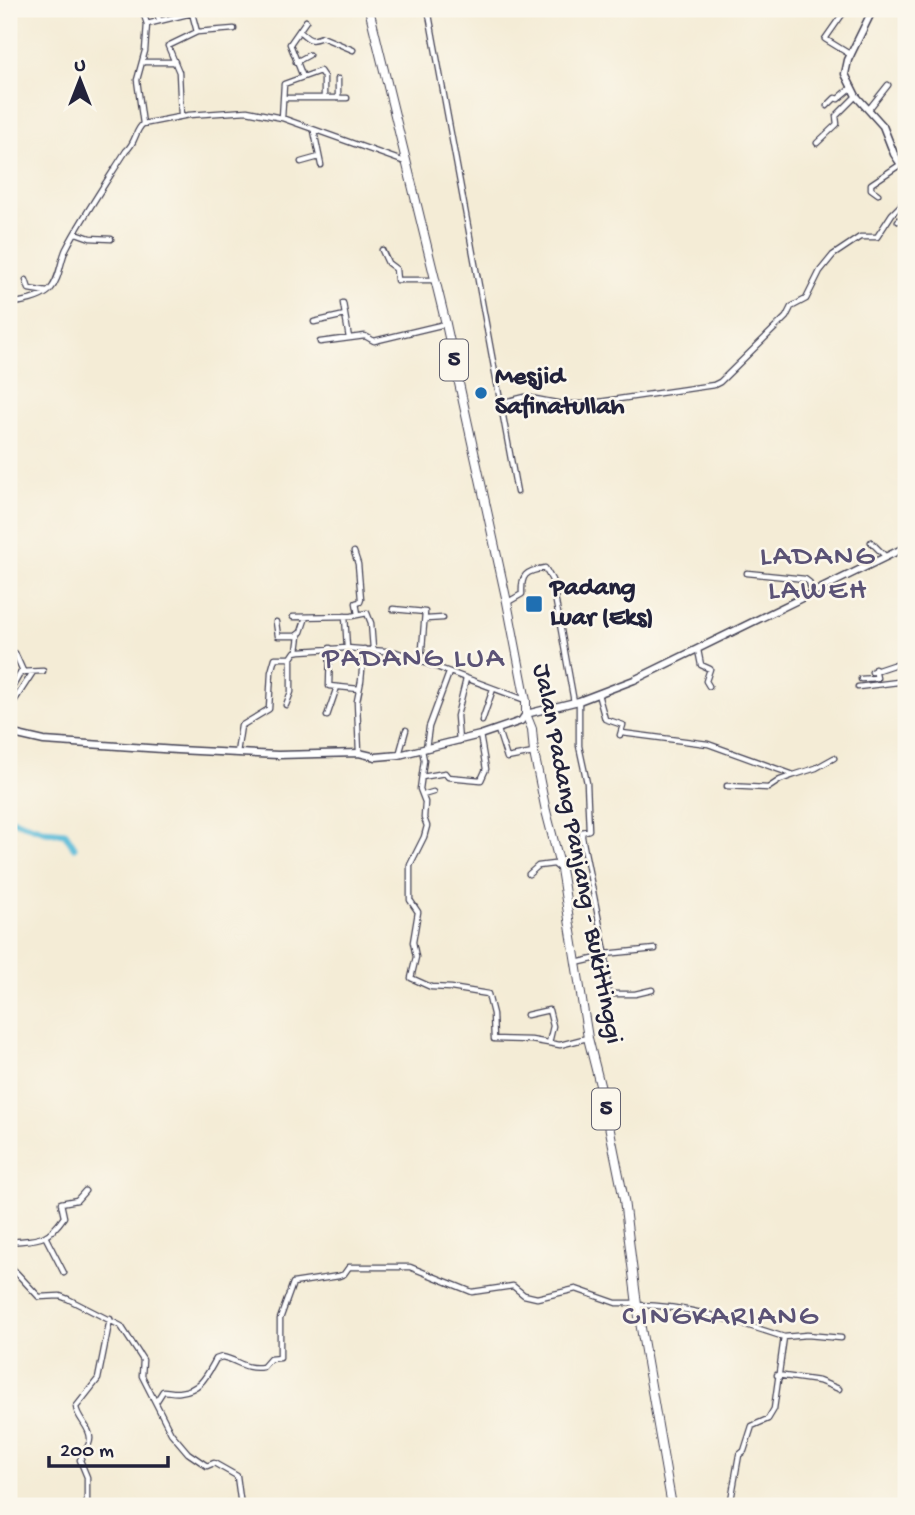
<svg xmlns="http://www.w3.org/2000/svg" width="915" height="1515" viewBox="0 0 915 1515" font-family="'Gochi Hand',sans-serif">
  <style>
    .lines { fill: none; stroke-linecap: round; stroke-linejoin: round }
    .river { stroke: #5abbd8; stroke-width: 7 }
    .street-casing { stroke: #424052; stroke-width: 7 }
    .secondary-casing { stroke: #424052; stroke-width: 9 }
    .highway-casing { stroke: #424052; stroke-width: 10 }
    .street { stroke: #fff; stroke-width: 4.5 }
    .secondary { stroke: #fff; stroke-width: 6 }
    .highway { stroke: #fff; stroke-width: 8 }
    .poi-dot { fill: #1f6fb2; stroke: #fbf7ec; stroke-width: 2.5 }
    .labels { text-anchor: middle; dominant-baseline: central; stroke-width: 5; stroke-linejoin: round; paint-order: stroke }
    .shield { fill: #fbf7ec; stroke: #636270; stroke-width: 2 }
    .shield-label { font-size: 24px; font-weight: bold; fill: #22223b }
    .poi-label { font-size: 26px; font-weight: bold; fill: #22223b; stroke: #fbf7ec; text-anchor: start }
    .street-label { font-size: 26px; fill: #22223b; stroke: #fbf7ec }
    .quarter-label { font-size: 30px; letter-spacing: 2px; fill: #5b5376; stroke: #fbf7ec }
  </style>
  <rect width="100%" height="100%" fill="#fbf7ec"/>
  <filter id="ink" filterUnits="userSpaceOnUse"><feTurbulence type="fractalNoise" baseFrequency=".0143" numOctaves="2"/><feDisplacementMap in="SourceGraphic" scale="14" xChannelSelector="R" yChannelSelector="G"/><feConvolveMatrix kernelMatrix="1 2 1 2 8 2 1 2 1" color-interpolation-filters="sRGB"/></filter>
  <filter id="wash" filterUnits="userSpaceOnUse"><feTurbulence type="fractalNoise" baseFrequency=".00686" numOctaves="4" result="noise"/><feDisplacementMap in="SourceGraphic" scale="28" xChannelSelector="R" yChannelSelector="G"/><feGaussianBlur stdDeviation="1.57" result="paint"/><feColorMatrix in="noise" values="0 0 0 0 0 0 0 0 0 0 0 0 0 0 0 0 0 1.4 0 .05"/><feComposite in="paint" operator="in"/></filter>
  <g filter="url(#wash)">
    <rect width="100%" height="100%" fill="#f4ecd6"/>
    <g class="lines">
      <!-- river -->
      <path class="river" d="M9,819L45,831L65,833L74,847"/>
    </g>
  </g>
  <g filter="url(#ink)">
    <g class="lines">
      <!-- street casing -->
      <g class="street-casing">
        <path id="street" d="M142,9L147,24L145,51L137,80L143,124
          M157,9L159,21
          M428,9L517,492
          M846,9L825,39L851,55
          M147,24L192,13
          M299,31C310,40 309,42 322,37L353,50
          M197,32L234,29
          M142,62H175
          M296,62L309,55
          M303,77L290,44L306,21
          M338,97V79
          M285,98H347
          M827,106L835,98L838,99L851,88
          M869,109L888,85
          M181,116L179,72L168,46L197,32L192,13L211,9
          M282,118L284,84L320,71L324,77V97
          M314,131L321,165
          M817,143L837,124L836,116L856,96
          M301,162L319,157
          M900,162L906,158
          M878,194L871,189V184L901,164
          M898,221L906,213
          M76,233L90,238L111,239
          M382,250L388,263L396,269L397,280H434
          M26,280L29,289L47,292
          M9,303C21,303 40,299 50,290C60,279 60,262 66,249C82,218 107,181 126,151C136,143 135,130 143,124L189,115L247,111L282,118L405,162
          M343,303L349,338
          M314,322L345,315
          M320,342L365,336L374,341L445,324
          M500,403L525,397L562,404H585L714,385L720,382L786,317L791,307L806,299L820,271L833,255L860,237H877L892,214L906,200
          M871,542L885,556
          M354,552L358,564L361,599L360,602L356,603L358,614
          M747,573L805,579L809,582L812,593
          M508,602L522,594C521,575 525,571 545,568L552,580L574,702
          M393,609L425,612L421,661
          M345,616L347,648
          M293,617L352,616L367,613L371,623L373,649
          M426,619L443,618
          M276,622L278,636H299L297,651
          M297,635L301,632L306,617
          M330,648L329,686L359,689
          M698,650L701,665L710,669L706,681L709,686
          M9,653H15L23,671
          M872,672L899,663L906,664
          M861,679L877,678L875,669
          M858,687L906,681
          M9,693L21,672L43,671
          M598,694L605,719L623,725L620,735L622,733L708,744L794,775L816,768L834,758
          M579,701V746L587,783L589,830L582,832V837L606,956L608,994H635L652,990
          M286,705L291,692V658
          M9,709L33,672
          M327,716L337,687
          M482,721L493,689
          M498,730L507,758L533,753
          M459,741L457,716L466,679
          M426,748L429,727L449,673
          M422,750L424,760L420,789L425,802L424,818L427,826L424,837L410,865V900L418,912L413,942L416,957L411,978L431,987L451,988L488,994L493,1014L494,1039L531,1040L560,1045L587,1038
          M237,753L241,726L269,709L271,672L275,658H291L295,652L300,651L347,648L396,652L525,700
          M359,753L357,701L361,681L364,649
          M399,755L406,730
          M422,777L445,773L448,777L481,780L486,769L480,735
          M727,786L768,788L780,780L794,775
          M423,795L433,792
          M529,874L538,866L554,864L560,869
          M605,954L655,949
          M576,963L606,956
          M527,1015L549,1010L553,1026L549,1043
          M45,1236L64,1273
          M9,1242C37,1239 46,1243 64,1217L61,1203L77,1200L85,1191
          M9,1251L12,1268L39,1297L60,1296L68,1299L121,1326L143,1360L142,1376L171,1433L188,1453L207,1466L214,1463L237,1476L241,1506
          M638,1305C687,1305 738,1322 784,1337L774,1409L768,1419L752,1426L744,1451L739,1455L731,1500L725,1506
          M784,1337L807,1335L841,1338
          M777,1375L819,1381L839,1389
          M156,1402L163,1391C169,1391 174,1393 180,1392C201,1390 207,1375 216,1359L222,1357C238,1360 244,1370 263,1367L270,1359L280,1358V1319L293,1283L339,1276L344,1274L349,1267H410L472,1292L513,1286L524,1295L537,1298L576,1289L616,1303H636
          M87,1506V1477L80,1460C83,1453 90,1446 90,1439C91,1428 77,1418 76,1407L98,1379L110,1319"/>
      </g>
      <!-- secondary casing -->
      <g class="secondary-casing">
        <path id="secondary" d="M873,9L848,60L845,74L856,96L883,126L894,154L906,172
          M9,733L44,741L177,750L278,755L359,753L376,757L399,755L480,735L521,721L526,714L579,701L634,680L906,547"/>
      </g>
      <!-- highway casing -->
      <g class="highway-casing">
        <path id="highway" d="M369,9L446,324L507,602L526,701V714L532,729L534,753L546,811L561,869L588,1038L604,1101L624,1200L637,1305L672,1506"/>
      </g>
      <!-- street -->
      <use href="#street" class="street"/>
      <!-- secondary -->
      <use href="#secondary" class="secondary"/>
      <!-- highway -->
      <use href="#highway" class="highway"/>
    </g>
  </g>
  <!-- markers -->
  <g class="poi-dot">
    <circle cx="481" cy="393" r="7"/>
    <rect x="525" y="595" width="18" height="18" rx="3.5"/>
  </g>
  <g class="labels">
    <!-- shield labels -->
    <g class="shield">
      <rect x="440" y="339.5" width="28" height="41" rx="5"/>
      <rect x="592" y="1088.5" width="28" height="41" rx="5"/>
    </g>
    <g class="shield-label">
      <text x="454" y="360">5</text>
      <text x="606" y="1109">5</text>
    </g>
    <!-- poi labels -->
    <g class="poi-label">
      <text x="495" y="378">Mesjid<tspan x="495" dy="30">Safinatullah</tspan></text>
      <text x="550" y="589">Padang<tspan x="550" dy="30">Luar (Eks)</tspan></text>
    </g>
    <!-- street labels -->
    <g class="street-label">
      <text transform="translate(576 854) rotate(79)">Jalan Padang Panjang - Bukittinggi</text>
    </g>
    <!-- quarter labels -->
    <g class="quarter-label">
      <text x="818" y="558">LADANG<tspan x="818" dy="34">LAWEH</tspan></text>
      <text x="414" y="660">PADANG LUA</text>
      <text x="721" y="1318">CINGKARIANG</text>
    </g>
  </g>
  <!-- margin -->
  <rect width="915" height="1515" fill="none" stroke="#fbf7ec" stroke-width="35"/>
  <!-- north arrow -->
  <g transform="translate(80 80)" stroke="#fbf7ec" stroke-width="5" paint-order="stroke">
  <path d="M0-5L12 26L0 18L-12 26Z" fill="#22223b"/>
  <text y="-10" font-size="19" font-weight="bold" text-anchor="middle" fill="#22223b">U</text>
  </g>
  <!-- scale -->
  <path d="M49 1456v10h119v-10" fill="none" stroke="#22223b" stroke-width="3.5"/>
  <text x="60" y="1456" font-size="21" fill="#22223b" stroke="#fbf7ec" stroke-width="5" paint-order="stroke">200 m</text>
</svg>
